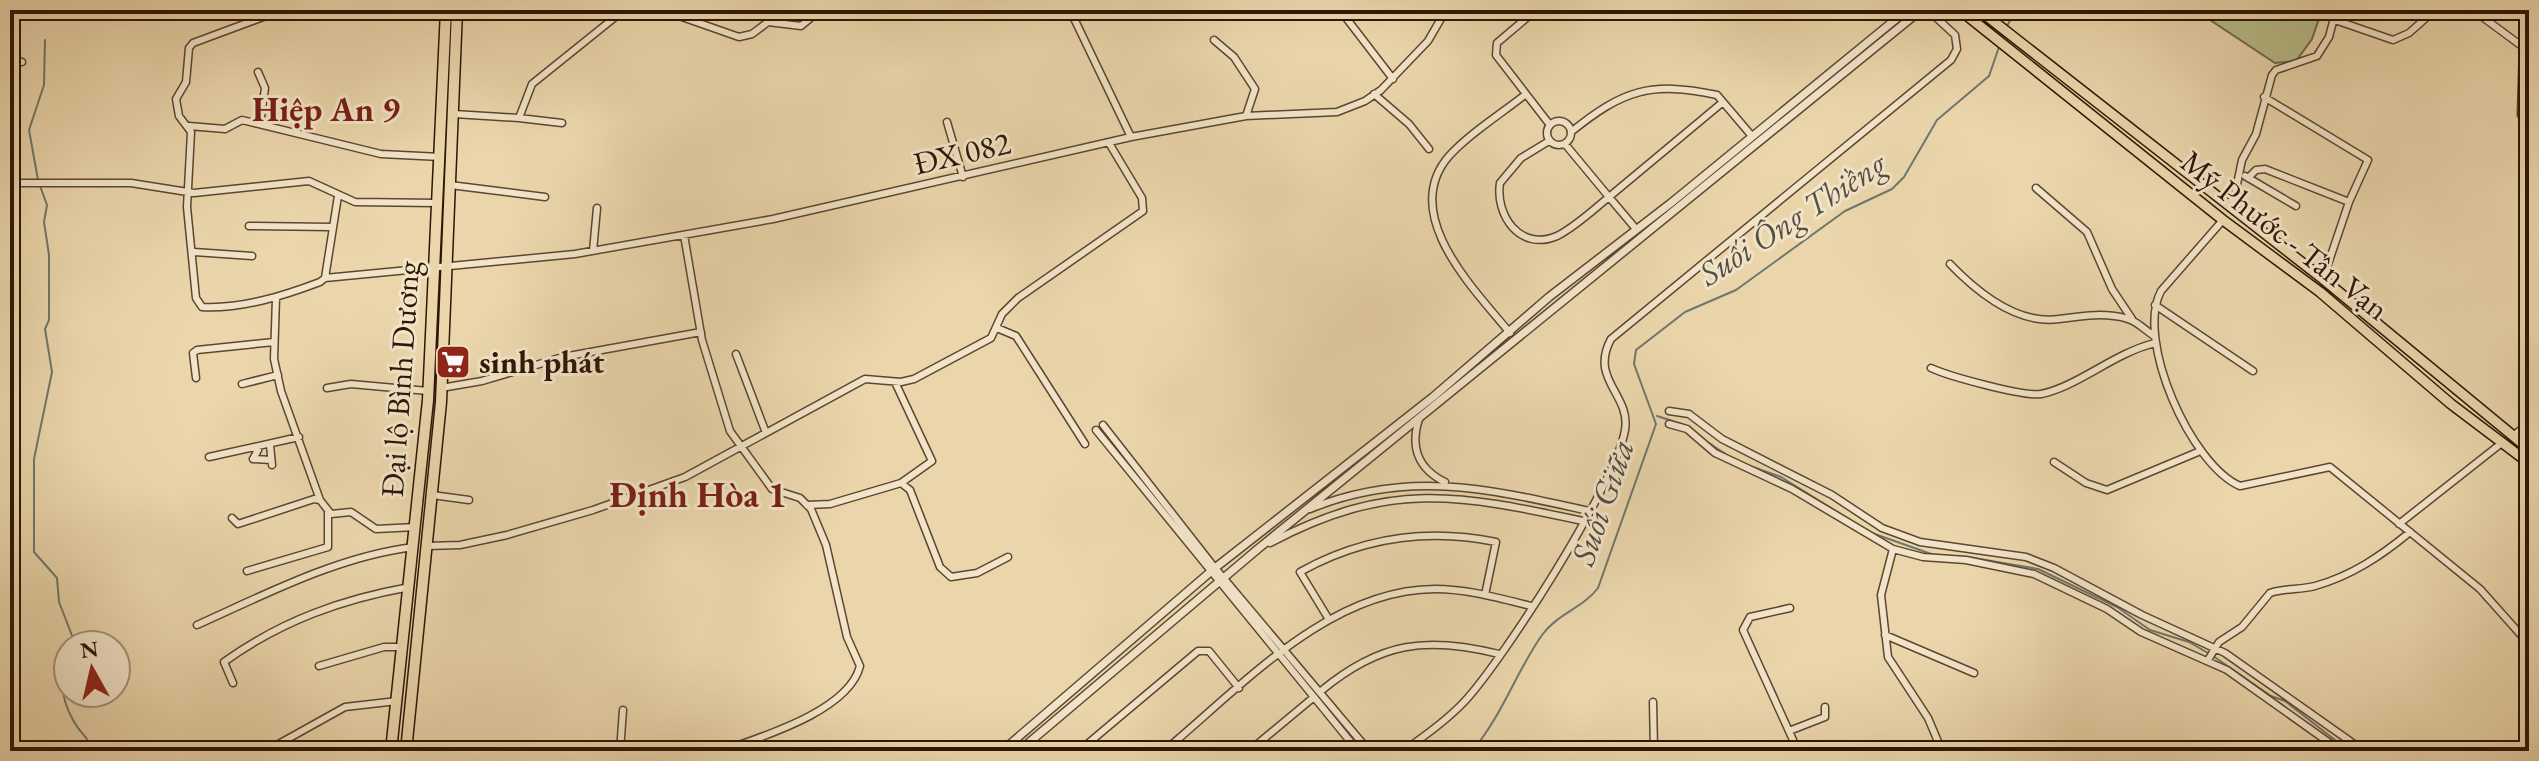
<svg xmlns="http://www.w3.org/2000/svg" width="2539" height="761" viewBox="0 0 2539 761" font-family="'EB Garamond',serif">
  <style>
    .green { fill: #b8bd89; stroke: #726a47; stroke-width: 2 }
    .lines { fill: none; stroke-linecap: round; stroke-linejoin: round }
    .stream { stroke: #6e776c; stroke-width: 2 }
    .minor-casing { stroke: #5c462f; stroke-width: 9 }
    .tertiary-casing { stroke: #5c462f; stroke-width: 10 }
    .primary-casing { stroke: #2d1605; stroke-width: 12 }
    .trunk-casing { stroke: #2d1605; stroke-width: 13 }
    .minor { stroke: #f2e4c9; stroke-width: 6 }
    .tertiary { stroke: #f2e4c9; stroke-width: 7 }
    .primary { stroke: #ebd6ac; stroke-width: 9 }
    .trunk { stroke: #ebd6ac; stroke-width: 10 }
    .labels { text-anchor: middle; dominant-baseline: central; stroke-width: 6; stroke-linejoin: round; paint-order: stroke }
    .street-label { font-size: 32px; fill: #2d1605; stroke: #f2e4c9 }
    .poi-label { font-size: 32px; font-weight: bold; fill: #2d1605; stroke: #f2e4c9; text-anchor: start }
    .neighbourhood-label { font-size: 34px; font-weight: bold; fill: #7a1f14; stroke: #f2e4c9 }
    .water-label { font-size: 34px; font-style: italic; fill: #534f41; stroke: #f2e4c9 }
    .quarter-label { font-size: 36px; font-weight: bold; fill: #7a1f14; stroke: #f2e4c9 }
  </style>
  <rect width="100%" height="100%" fill="#ebd6ac"/>
  <filter id="stains"><feTurbulence type="fractalNoise" baseFrequency=".0025" numOctaves="4"/><feColorMatrix values="0 0 0 0 .2 0 0 0 0 .09 0 0 0 0 .02 0 0 0 .5 -.17"/></filter>
  <radialGradient id="worn" r=".72"><stop offset=".6" stop-color="#630" stop-opacity="0"/><stop offset="1" stop-color="#630" stop-opacity=".3"/></radialGradient>
  <!-- green -->
  <path class="green" d="M2195,10H2322L2312,39L2296,61L2275,63Z"/>
  <g class="lines">
    <!-- stream -->
    <path class="stream" d="M2007,26L2016,10
      M38,180L29,130L44,85L45,40
      M40,186L47,205L44,222L49,255V320L45,329L52,372L34,459V552L57,578L59,602L73,638L70,645
      M1657,416L1685,425
      M1709,443L1730,457
      M1750,466L1781,477L1860,526
      M1872,533L1934,555
      M1968,557L2038,569L2117,607L2150,630L2189,642L2208,653
      M68,648C55,665 62,701 73,720C79,732 89,738 94,751
      M2213,656L2271,696L2285,701L2349,751
      M1472,751C1502,716 1516,672 1542,635C1557,614 1583,608 1598,588L1656,424L1634,364L1636,350L1685,312L1736,290L1845,211L1892,189L1904,177L1937,120L1989,76L1999,47"/>
    <!-- minor casing -->
    <g class="minor-casing">
      <path id="minor" d="M282,10L193,43L189,48L186,82L176,99L179,116L191,132L187,207L196,298L202,307C242,309 283,296 320,282L325,278L338,196
        M662,10L739,37L752,34L768,22L801,26L820,10
        M1070,10L1131,137
        M1340,10L1393,79
        M1536,10L1497,43L1496,55L1550,125
        M2473,10L2523,47L2521,115L2529,130
        M2335,20L2393,40L2409,33L2435,10
        M1214,40L1234,57L1255,89L1246,116
        M10,58L22,62
        M258,72L265,88L260,124
        M1374,94L1409,124L1429,149
        M2264,97L2368,160L2349,202L2323,279
        M454,114L519,118L532,84L624,10
        M519,118L562,123
        M1547 133a12 12 0 1 1 24 0a12 12 0 1 1-24 0Z
        M947,122L963,177
        M189,126L225,129L242,120L381,154L441,157
        M1571,132C1623,90 1650,81 1717,95L1751,135
        M1549,141L1521,158L1500,183C1495,215 1520,252 1557,236C1575,227 1593,210 1609,197L1565,144
        M2245,176L2296,206
        M2248,178L2256,170L2265,169L2349,202
        M10,183H131L194,193L309,181L355,202L437,203
        M450,185L545,197
        M2036,188L2087,232L2112,289L2132,319
        M2228,206L2235,194L2242,160L2256,134L2272,75L2276,70L2317,56L2329,37L2336,10
        M2223,220L2161,291C2135,340 2191,465 2240,486L2330,467L2480,589L2529,644
        M249,226L331,227
        M1636,229L1609,197L1723,102
        M684,235L702,340L730,431L772,489L800,498L811,509L826,545L847,637L860,666C849,711 761,737 722,751
        M593,251L597,208
        M194,252L252,256
        M1950,264C1977,292 2017,325 2059,319C2081,316 2105,312 2128,319C2137,321 2146,331 2154,336
        M325,278L575,254L773,219L1131,137L1246,116L1337,112L1365,101L1381,90L1428,41L1446,10
        M276,298L274,359L281,391L320,500
        M2155,305L2253,371
        M997,328L1016,336L1085,444
        M1510,333C1476,291 1398,215 1449,156C1470,133 1501,114 1526,94
        M736,354L766,433
        M1931,368C1948,376 2024,397 2041,394C2077,387 2114,353 2155,343
        M196,378L193,353L197,350L274,342
        M895,382L932,461L901,483
        M242,384L278,375
        M327,388L351,384L428,391
        M441,388L482,381L563,357L701,332
        M1669,411L1689,414L1722,439L1832,495L1882,528L1920,542L2026,557L2054,568L2142,615L2225,653L2364,751
        M1419,419C1410,447 1418,469 1445,482
        M1669,424L1687,429L1715,453L1792,489L1893,549
        M1103,425L1215,568L1369,751
        M1096,430L1358,751
        M2513,436L2529,423
        M270,445L272,465
        M258,450L253,459L271,460
        M209,457L299,437
        M2054,462L2086,483L2107,490L2198,452
        M432,495L469,500
        M807,505L830,504L901,483L910,490L940,567L951,577L977,573L1008,557
        M1310,509C1408,469 1490,489 1589,511
        M232,518L238,524L314,499L320,500L331,514L351,512L376,529L416,527
        M2399,524L2503,442
        M1270,543C1390,480 1457,494 1583,521
        M427,546L460,545L507,535L593,510L685,477L865,379L901,382L914,379L991,338L1002,314L1018,298L1143,211L1142,198L1109,143
        M247,571L328,547V512
        M1790,608L1750,617L1743,630L1798,751
        M1328,618L1300,572C1361,538 1427,528 1496,542L1485,595
        M197,625C266,594 339,556 414,547
        M1885,635L1974,673
        M2208,660L2219,642L2242,627L2270,593C2285,588 2300,590 2315,586C2351,576 2381,556 2410,532
        M319,666L384,647H403
        M233,683L224,662C281,621 342,599 410,587
        M1321,691C1380,642 1426,636 1499,654
        M1653,702L1654,749
        M1789,731L1825,717V707
        M1620,747L1676,751
        M266,751L345,707L397,701
        M339,751L392,744
        M620,751L623,710
        M1079,751L1198,651H1209L1239,688
        M1164,751C1241,687 1329,589 1435,589C1467,589 1499,598 1531,606
        M1249,751L1314,697
        M1403,751C1425,736 1446,721 1464,702C1504,659 1616,484 1625,430C1631,394 1589,380 1611,339L1951,60L1957,49L1955,35L1928,10
        M1709,751L1796,745
        M1942,751L1928,718L1888,657L1881,595L1893,549L1923,557L1966,560L2034,574L2107,609L2141,632L2227,670L2341,751
        M2513,751L2529,737"/>
    </g>
    <!-- tertiary casing -->
    <g class="tertiary-casing">
      <path id="tertiary" d="M1002,751L1215,568L1433,397L1549,297L1671,203L1907,10
        M1019,751L1259,548L1921,10"/>
    </g>
    <!-- primary casing -->
    <g class="primary-casing">
      <path id="primary" d="M1960,10L2223,220L2320,292L2451,404L2529,463
        M1979,10L2323,279L2529,449"/>
    </g>
    <!-- trunk casing -->
    <g class="trunk-casing">
      <path id="trunk" d="M391,751L428,400L446,10
        M406,751L441,402L457,10"/>
    </g>
    <!-- minor -->
    <use href="#minor" class="minor"/>
    <!-- tertiary -->
    <use href="#tertiary" class="tertiary"/>
    <!-- primary -->
    <use href="#primary" class="primary"/>
    <!-- trunk -->
    <use href="#trunk" class="trunk"/>
  </g>
  <!-- icons -->
  <defs>
    <g id="supermarket-square" transform="scale(1.8)"><rect x="-9" y="-9" width="18" height="18" rx="4" fill="#8f2418" stroke="#f2e4c9"/><path d="M-6-5.5h2.5l.6 2H6L4.5 2H-2.5L-4.4-4H-6ZM-1.5 3.2a1.3 1.3 0 1 0 .1 0ZM3 3.2a1.3 1.3 0 1 0 .1 0Z" fill="#fff"/></g>
  </defs>
  <g fill-rule="evenodd">
    <use href="#supermarket-square" x="453" y="362"/>
  </g>
  <g class="labels">
    <!-- street labels -->
    <g class="street-label">
      <text transform="translate(962 153) rotate(-13)">ĐX 082</text>
      <text transform="translate(2285 235) rotate(38)">Mỹ Phước - Tân Vạn</text>
      <text transform="translate(400 379) rotate(-86)">Đại lộ Bình Dương</text>
    </g>
    <!-- poi labels -->
    <g class="poi-label">
      <text x="479" y="362">sinh phát</text>
    </g>
    <!-- neighbourhood labels -->
    <g class="neighbourhood-label">
      <text x="326" y="109">Hiệp An 9</text>
    </g>
    <!-- water labels -->
    <g class="water-label">
      <text transform="translate(1792 218) rotate(-33)">Suối Ông Thiềng</text>
      <text transform="translate(1602 502) rotate(-71)">Suối Giữa</text>
    </g>
    <!-- quarter labels -->
    <g class="quarter-label">
      <text x="698" y="494">Định Hòa 1</text>
    </g>
  </g>
  <!-- margin -->
  <rect width="2539" height="761" fill="none" stroke="#ebd6ac" stroke-width="40"/>
  <rect x="12" y="12" width="2515" height="737" fill="none" stroke="#2d1605" stroke-width="4"/>
  <rect x="20" y="20" width="2499" height="721" fill="none" stroke="#2d1605" stroke-width="2"/>
  <!-- north arrow -->
  <g transform="translate(92 669) rotate(352)"><circle r="38" fill="#f2e4c9" stroke="#a3927b" stroke-width="2"/>
  <path d="M0-6L14 30L0 20L-14 30Z" fill="#8f2418"/>
  <text y="-12" font-size="22" font-weight="bold" text-anchor="middle" fill="#2d1605">N</text>
  </g>
  <rect width="100%" height="100%" filter="url(#stains)"/>
  <rect width="100%" height="100%" fill="url(#worn)"/>
</svg>
